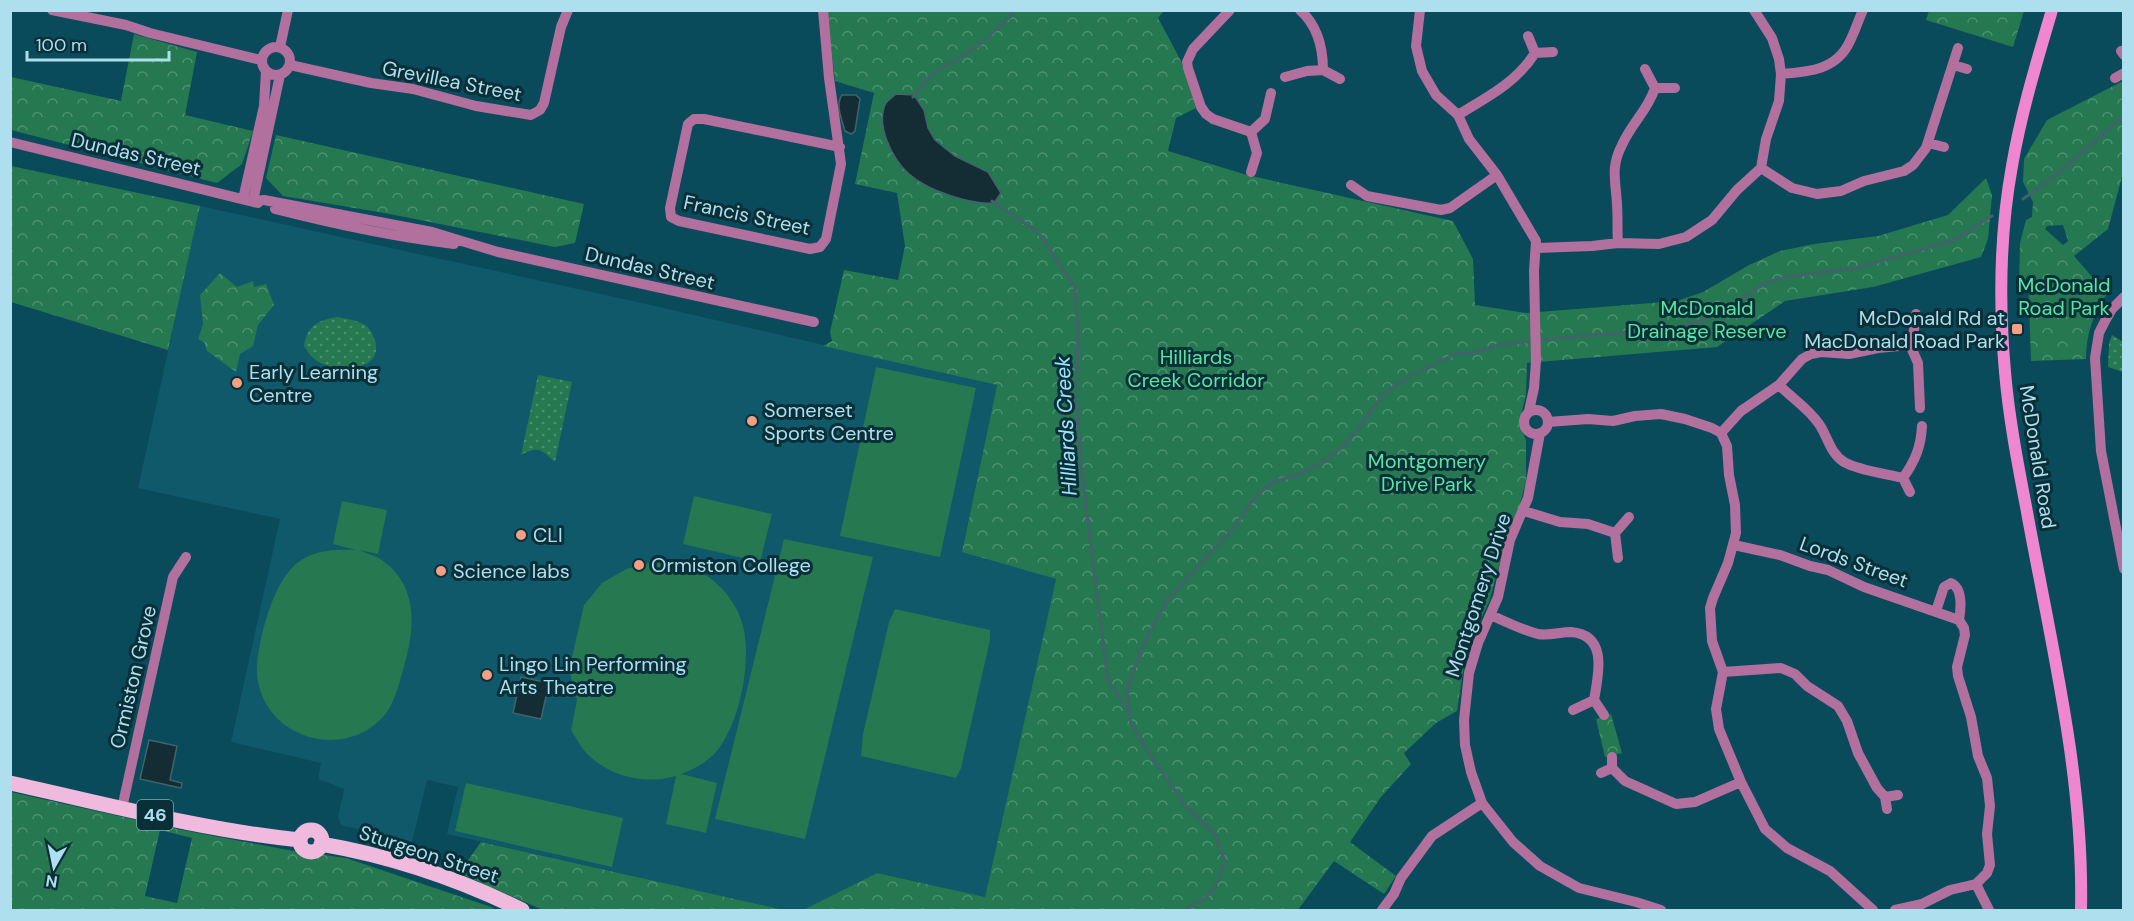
<svg xmlns="http://www.w3.org/2000/svg" width="2134" height="921" viewBox="0 0 2134 921" font-family="'DM Sans',sans-serif">
  <style>
    .built { fill: #0f596a }
    .grass { fill: url(#grass-dots) }
    .forest { fill: url(#forest-crowns); fill-rule: evenodd }
    .garden { fill: #257850 }
    .water { fill: #142d34; stroke: #42626c; stroke-width: 1.5 }
    .lines { fill: none; stroke-linecap: round; stroke-linejoin: round }
    .stream { stroke: #42626c; stroke-width: 3 }
    .street { stroke: #b1709e; stroke-width: 10 }
    .secondary { stroke: #ee86d0; stroke-width: 12 }
    .primary { stroke: #f0bade; stroke-width: 15 }
    .poi-dot { fill: #f39f84; stroke: #0a2f38; stroke-width: 2 }
    .labels { text-anchor: middle; dominant-baseline: central; stroke-width: 6; stroke-linejoin: round; paint-order: stroke }
    .shield { fill: #0a2f38; stroke: #7daab7; stroke-width: 1.5 }
    .shield-label { font-size: 18px; font-weight: bold; fill: #aedfee }
    .street-label { font-size: 20px; fill: #aedfee; stroke: #0a2f38 }
    .park-label { font-size: 20px; fill: #57e7a1; stroke: #0a2f38 }
    .poi-label { font-size: 20px; fill: #aedfee; stroke: #0a2f38; text-anchor: start }
    .water-label { font-size: 21px; font-style: italic; fill: #9ce6fc; stroke: #0a2f38 }
  </style>
  <defs>
    <pattern id="grass-dots" width="8" height="8" patternUnits="userSpaceOnUse" patternTransform="scale(1.5)"><rect width="8" height="8" fill="#257850"/><path d="M2 2h.1M6 6h.1" fill="none" stroke="#4c9172" stroke-width="1.8" stroke-linecap="round"/></pattern>
    <pattern id="forest-crowns" width="20" height="18" patternUnits="userSpaceOnUse" patternTransform="scale(1.5)"><rect width="20" height="18" fill="#257850"/><path d="M2 6a3 3 0 1 1 6 0M12 15a3 3 0 1 1 6 0" fill="none" stroke="#4c9172"/></pattern>
  </defs>
  <rect width="100%" height="100%" fill="#094b5b"/>
  <!-- built -->
  <path class="built" d="M200,206L646,304L997,385L962,551L1056,579L985,897L877,873L803,910H784L447,834L458,787L427,780L412,842L341,825L338,817L344,789L318,779L321,763L231,742L280,519L138,488Z"/>
  <!-- grass -->
  <path class="grass" d="M338,317C347,319 357,320 365,325C370,329 373,334 375,341C385,374 328,374 312,357C309,354 306,349 304,346C307,325 319,320 338,317Z
    M2112,335L2123,342V372L2108,367L2109,343Z
    M538,375L572,382L555,462C541,450 539,445 521,455Z"/>
  <!-- forest -->
  <path class="forest" d="M827,11H1164L1158,18L1181,61L1196,108L1176,118L1168,151L1247,175L1453,221L1473,259L1475,305L1526,313L1677,301L1703,292L1749,265L1780,251L1814,244L1878,236L1948,215L1986,178L1992,195L1988,239L1981,257L1873,287L1785,301L1717,347L1527,363L1526,394L1519,424L1526,440V481L1519,508L1509,530L1489,602L1478,625L1465,659L1457,711L1436,723L1404,753L1411,764L1381,797L1350,842L1396,876L1384,894L1334,861L1298,910H803L877,873L985,897L1056,579L962,552L997,385L823,346L832,341L830,332L844,270L898,280L905,246L897,193L855,184L874,93L835,81Z
    M1929,11V10L2024,11L2013,47L1926,20Z
    M134,34L197,52L185,115L253,131L242,164L217,183L11,130V77L121,101Z
    M2123,81V173L2108,229L2074,256L2107,294C2093,314 2086,334 2086,359L2031,361L2028,275L2019,288L2020,243L2026,220L2032,217L2033,202L2023,182L2024,159L2047,120ZM2063,225L2068,241L2063,245L2045,229L2047,226Z
    M276,135L584,204L575,243L555,247L390,214L283,196L266,178Z
    M11,166L200,206L168,350L11,302Z
    M220,273L237,287L253,281L254,287L266,284L274,305L258,325L253,346L240,354L236,372L207,351L204,342L198,339L203,324L200,295Z
    M1611,714L1622,753L1605,757L1596,719Z
    M11,792L177,829L288,850L346,858L494,908L487,910H11ZM160,830L192,838L177,903L145,896Z
    M481,842L784,910H543L459,873Z"/>
  <!-- garden -->
  <path class="garden" d="M876,367L976,388L940,557L840,536Z
    M694,496L772,514L760,562L683,544Z
    M342,501L387,510L378,554L359,550C365,553 374,555 380,559C420,585 415,630 403,670C399,684 395,700 387,712C358,751 298,748 270,710C262,699 256,681 257,667C259,637 273,583 296,564C314,549 335,549 356,550L333,544Z
    M784,539L873,557L805,839L715,819Z
    M653,562C673,564 693,566 710,578C725,589 739,608 743,626C752,661 740,724 716,752C707,762 693,770 681,774L717,783L706,833L666,824L676,776C645,785 611,777 587,754C581,747 576,738 571,730L577,700L569,670L584,605L602,583L626,569Z
    M895,609L990,630V640L961,768L956,778L861,756L863,734L889,622Z
    M466,783L623,818L612,867L455,831Z"/>
  <!-- water -->
  <path class="water" d="M896,94L914,95L924,110L928,128L935,140L955,156L988,172L1001,193L994,203C970,205 927,190 909,174C892,159 875,124 886,103C888,100 893,97 896,94Z
    M842,95H856L860,99L855,131L851,134L845,131C842,120 835,105 842,95Z
    M521,677L549,683L541,719L513,713Z
    M149,740L177,746L170,780L182,783L181,788L140,779Z"/>
  <g class="lines">
    <!-- stream -->
    <path class="stream" d="M913,97L932,74L977,47L1011,16L1014,10
      M2023,199L2046,183L2124,116
      M992,201L1039,233L1075,288L1078,332L1076,399L1082,474L1108,681L1129,712V718L1145,747L1184,804L1215,834L1225,862L1214,889L1203,900L1184,910
      M1538,340L1676,328L1702,321L1732,305L1764,284L1786,277L1856,268L1945,243L1957,238L1992,216
      M1129,710L1127,688L1144,643L1168,599L1233,529L1255,497L1273,482L1299,474L1320,464L1344,446L1385,393L1406,378L1457,353H1474L1498,345L1532,341
      M564,910H582"/>
    <!-- street -->
    <path class="street" d="M52,10L126,25L150,33L261,60
      M823,10L829,78L841,164L826,239L820,247L810,249L679,221L671,217L670,208L688,124L694,119H704L840,147
      M1230,10L1193,49L1187,62L1188,68L1201,107L1206,114L1213,119L1251,132L1265,119L1271,93
      M1300,10C1318,26 1323,47 1323,70L1340,79
      M1420,10L1416,46L1422,71L1436,95L1458,115L1469,139L1497,175L1536,241L1534,271L1536,361L1534,388L1529,411
      M1528,36L1535,53
      M262 61a14 14 0 1 1 28 0a14 14 0 1 1-28 0Z
      M280,47L288,10
      M2121,51L2124,55
      M290,65L371,83L413,89L476,106L531,115L540,110L544,103L561,27L568,10
      M1953,65L1967,69
      M1781,74C1809,72 1837,70 1850,41C1855,31 1858,21 1863,10
      M1285,77L1307,71L1323,70
      M2115,78L2124,73
      M1655,88H1675
      M1458,115C1487,97 1516,83 1535,53L1553,52
      M1251,132L1257,153L1251,172
      M10,142L258,203
      M1928,143L1944,147
      M1761,168L1792,188L1817,194L1841,191L1864,181L1904,171L1913,165L1926,148L1958,48
      M1351,185L1367,196L1441,210L1450,208L1497,175
      M243,199L264,106L266,71
      M253,201L264,200L432,232L498,252L814,322
      M253,201L280,75
      M275,209C334,224 394,237 454,244
      M1618,243C1617,230 1618,217 1617,205C1616,181 1610,168 1622,145C1631,124 1648,110 1655,88L1645,69
      M1537,248L1592,246L1618,243L1659,244L1686,237L1712,220L1737,190L1761,168L1766,139L1779,101L1781,74L1779,59L1772,38L1754,10
      M2124,297L2112,309L2105,321L2099,333L2095,358L2101,451L2124,569
      M1910,345L1918,363L1920,408
      M1779,385C1792,398 1809,409 1819,424C1828,437 1830,453 1844,462C1857,470 1887,474 1903,478L1910,492
      M1524 422a12 12 0 1 1 24 0a12 12 0 1 1-24 0Z
      M1548,422L1588,419L1613,421L1635,416L1661,414L1685,419L1712,428L1721,433L1727,446L1729,475L1735,505L1736,533L1728,563L1713,598L1710,608L1712,641L1723,672L1716,709L1719,729L1741,782L1765,829L1787,848L1830,871L1873,910
      M1540,433L1528,498L1510,540L1498,597L1478,643L1469,673L1464,720L1465,745L1471,772L1482,803L1513,842L1540,866L1579,888L1636,902L1661,910
      M1721,433L1741,411L1779,385L1802,359L1811,354L1821,352L1849,354L1878,348L1910,345L1914,330L1916,314
      M1903,478C1915,461 1921,447 1922,426
      M1524,511L1560,522L1588,524L1615,533L1618,558
      M1615,533L1629,517
      M1734,545L1780,555L1810,566L1828,570L1864,587L1959,620
      M1491,615C1506,622 1522,630 1538,634C1549,636 1560,632 1571,632C1609,635 1598,676 1594,700L1604,715
      M1723,672L1781,668L1795,674L1807,686L1838,706L1847,721L1858,753L1877,788L1885,797L1887,809
      M1573,710L1594,700
      M1612,768L1625,781L1676,804L1695,802L1741,782
      M1601,773L1612,768V757
      M1885,797L1898,795
      M122,808L173,577L186,557
      M1976,884L1989,910
      M1382,910L1394,894L1401,878L1432,836L1482,803
      M1895,910L1922,904L1950,890L1976,884L1987,873L1990,865L1987,834L1990,806L1987,778L1978,756L1971,717L1958,676L1957,667L1965,635L1964,628L1959,620C1961,609 1963,588 1951,583L1944,587L1936,611"/>
    <!-- secondary -->
    <path class="secondary" d="M2052,10C2037,61 2021,113 2012,166C2000,232 1999,305 2005,372C2009,419 2018,465 2027,512C2051,644 2084,776 2081,910"/>
    <!-- primary -->
    <path class="primary" d="M10,783C106,804 202,830 300,840
      M300 841a11 11 0 1 1 22 0a11 11 0 1 1-22 0Z
      M321,844C391,856 459,879 522,910"/>
  </g>
  <!-- markers -->
  <g class="poi-dot">
    <rect x="2011" y="323" width="12" height="12" rx="3"/>
    <circle cx="237" cy="383" r="6"/>
    <circle cx="752" cy="421" r="6"/>
    <circle cx="521" cy="535" r="6"/>
    <circle cx="639" cy="565" r="6"/>
    <circle cx="441" cy="571" r="6"/>
    <circle cx="487" cy="675" r="6"/>
  </g>
  <g class="labels">
    <!-- shield labels -->
    <rect class="shield" x="137" y="800" width="36" height="30" rx="4.5"/>
    <g class="shield-label">
      <text x="155" y="815">46</text>
    </g>
    <!-- street labels -->
    <g class="street-label">
      <text transform="translate(452 81) rotate(11)">Grevillea Street</text>
      <text transform="translate(136 154) rotate(13)">Dundas Street</text>
      <text transform="translate(747 215) rotate(12)">Francis Street</text>
      <text transform="translate(650 268) rotate(13)">Dundas Street</text>
      <text transform="translate(2038 457) rotate(81)">McDonald Road</text>
      <text transform="translate(1854 562) rotate(20)">Lords Street</text>
      <text transform="translate(1478 595) rotate(-72)">Montgomery Drive</text>
      <text transform="translate(133 677) rotate(-77)">Ormiston Grove</text>
      <text transform="translate(429 854) rotate(18)">Sturgeon Street</text>
    </g>
    <!-- park labels -->
    <g class="park-label">
      <text x="2064" y="285">McDonald<tspan x="2064" dy="23">Road Park</tspan></text>
      <text x="1707" y="308">McDonald<tspan x="1707" dy="23">Drainage Reserve</tspan></text>
      <text x="1196" y="357">Hilliards<tspan x="1196" dy="23">Creek Corridor</tspan></text>
      <text x="1427" y="461">Montgomery<tspan x="1427" dy="23">Drive Park</tspan></text>
    </g>
    <!-- poi labels -->
    <g class="poi-label">
      <text x="2005" y="318" text-anchor="end">McDonald Rd at<tspan x="2005" dy="23">MacDonald Road Park</tspan></text>
      <text x="249" y="372">Early Learning<tspan x="249" dy="23">Centre</tspan></text>
      <text x="764" y="410">Somerset<tspan x="764" dy="23">Sports Centre</tspan></text>
      <text x="533" y="535">CLI</text>
      <text x="651" y="565">Ormiston College</text>
      <text x="453" y="571">Science labs</text>
      <text x="499" y="664">Lingo Lin Performing<tspan x="499" dy="23">Arts Theatre</tspan></text>
    </g>
    <!-- water labels -->
    <g class="water-label">
      <text transform="translate(1066 426) rotate(-93)">Hilliards Creek</text>
    </g>
  </g>
  <!-- border -->
  <rect width="2134" height="921" fill="none" stroke="#aedfee" stroke-width="24"/>
  <!-- north arrow -->
  <g transform="translate(54 867) rotate(189)" stroke="#0a2f38" stroke-width="4.5" paint-order="stroke">
  <path d="M0-4.5L10 22L0 15L-10 22Z" fill="#aedfee"/>
  <text y="-9" font-size="16" font-weight="bold" text-anchor="middle" fill="#aedfee">N</text>
  </g>
  <!-- scale -->
  <path d="M27 51v9h142v-9" fill="none" stroke="#aedfee" stroke-width="3"/>
  <text x="36" y="51" font-size="18" fill="#aedfee" stroke="#0a2f38" stroke-width="4.5" paint-order="stroke">100 m</text>
</svg>
